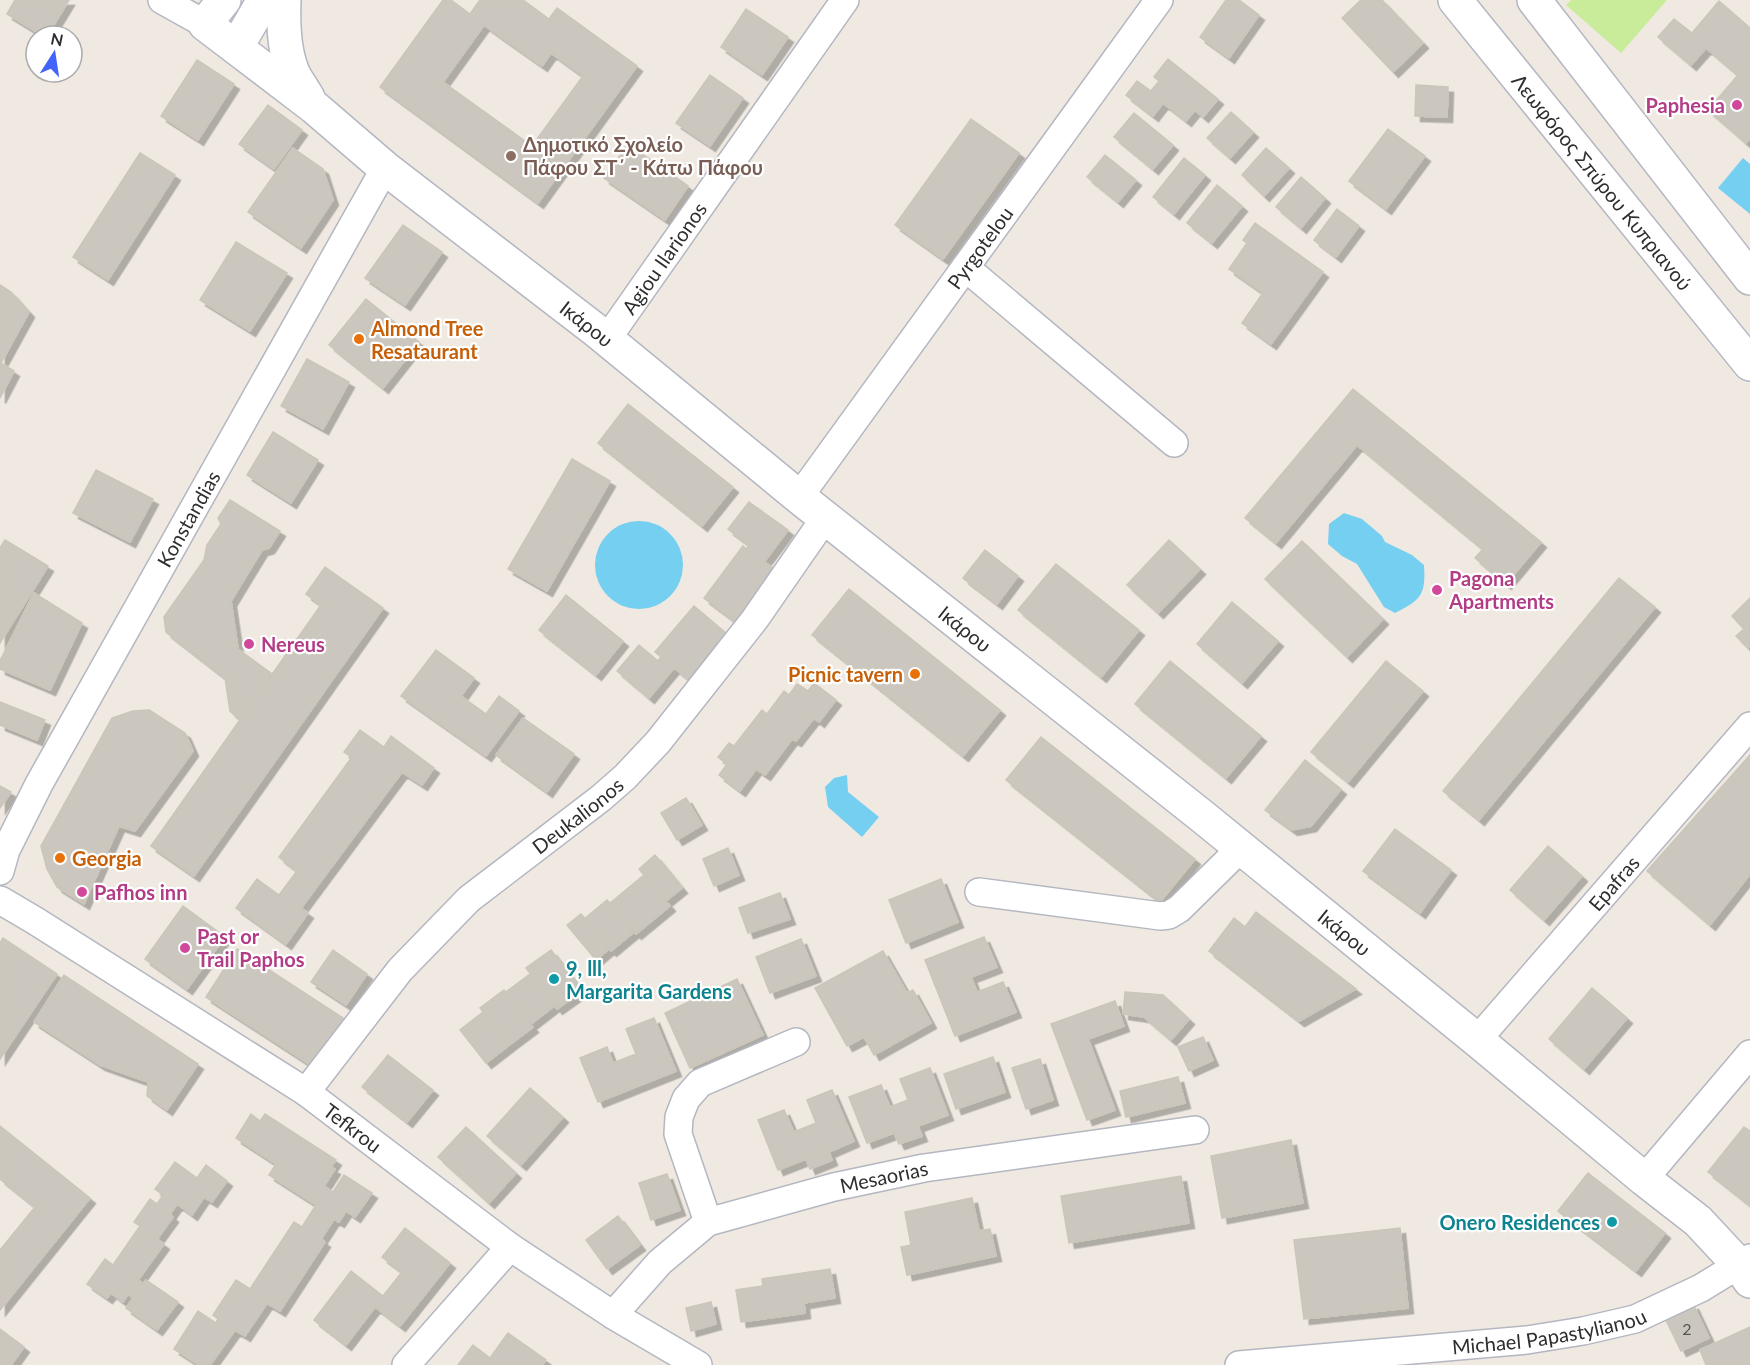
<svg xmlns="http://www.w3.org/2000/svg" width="1750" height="1365" viewBox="0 0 1750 1365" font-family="Lato,sans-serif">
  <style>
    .pitch { fill: #c9ec9a }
    .water { fill: #75cff0 }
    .building { fill: #cbc7bf; stroke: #cbc5ba; stroke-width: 1.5; fill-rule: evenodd; filter: url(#shadow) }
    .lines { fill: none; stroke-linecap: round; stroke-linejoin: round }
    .minor-casing { stroke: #b4b7c1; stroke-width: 30 }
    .tertiary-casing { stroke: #b4b7c1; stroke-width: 36 }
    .secondary-casing { stroke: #b4b7c1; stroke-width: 36 }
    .minor { stroke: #fff; stroke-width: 27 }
    .tertiary { stroke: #fff; stroke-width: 33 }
    .secondary { stroke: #fff; stroke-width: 33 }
    .hotel-dot { fill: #d1479c; stroke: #fff; stroke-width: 2 }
    .education-dot { fill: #8d6e63; stroke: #fff; stroke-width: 2 }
    .food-dot { fill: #e8710a; stroke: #fff; stroke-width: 2 }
    .culture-dot { fill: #0f9aa8; stroke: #fff; stroke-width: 2 }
    .labels { text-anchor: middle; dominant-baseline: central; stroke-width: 4.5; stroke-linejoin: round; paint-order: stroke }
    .number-label { font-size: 16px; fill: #555452 }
    .hotel-label { font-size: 20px; font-weight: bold; fill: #b23c85; stroke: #fff; text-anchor: start }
    .education-label { font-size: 20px; font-weight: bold; fill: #785e54; stroke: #fff; text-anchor: start }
    .street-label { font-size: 20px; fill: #2e2e2e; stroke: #fff }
    .food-label { font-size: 20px; font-weight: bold; fill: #c56008; stroke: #fff; text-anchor: start }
    .culture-label { font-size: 20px; font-weight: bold; fill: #0d838f; stroke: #fff; text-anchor: start }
  </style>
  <defs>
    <filter id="shadow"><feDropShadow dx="5.5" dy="5.5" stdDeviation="0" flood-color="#0004"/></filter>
  </defs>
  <rect width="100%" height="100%" fill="#efe9e1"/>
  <!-- pitch -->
  <path class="pitch" d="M1571,0H1667L1621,53L1566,5Z"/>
  <!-- water -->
  <path class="water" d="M1743,158L1750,164V214L1718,188Z
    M1344,513L1362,519L1382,536L1385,542L1412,555L1424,565C1426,595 1421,600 1395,613L1384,607L1357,564L1342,556L1328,544L1329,524Z
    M595 565a44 44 0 1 1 88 0a44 44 0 1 1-88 0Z
    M847,775L848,792L879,817L862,837L828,807L825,787L834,778Z"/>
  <!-- building -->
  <path class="building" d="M15,0H69L47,36H43L7,14Z
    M443,0H451L470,14L480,0H523L549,19L557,8L637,66L538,203L380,87ZM484,25L542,66L551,53L583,76L532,146L443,82Z
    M1226,0H1239L1259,15L1229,58L1200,37Z
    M1361,0H1382L1423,43L1393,72L1342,18Z
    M1719,1L1750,28V138L1746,143L1708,110L1738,75L1706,48L1691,65L1658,37L1674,19L1692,33Z
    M746,9L788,37L762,75L721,47Z
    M1168,59L1218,99L1203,117L1195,110L1186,121L1163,103L1153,116L1126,95L1137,81L1151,91L1159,81L1154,77Z
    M197,60L234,84L198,140L161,116Z
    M710,75L743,98L710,146L676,123Z
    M1416,85L1448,87L1447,117L1415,116Z
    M268,105L302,130L274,169L239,144Z
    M1231,112L1253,132L1230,158L1207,138Z
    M1134,113L1173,145L1153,169L1114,137Z
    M971,119L1019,153L943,259L895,225Z
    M1388,129L1425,156L1386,209L1349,181Z
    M628,144L688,186L665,220L604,178Z
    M293,148L323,169L333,200L301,248L248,212Z
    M1266,148L1289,168L1264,196L1242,175Z
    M140,153L175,175L108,280L73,257Z
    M1105,155L1136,180L1118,202L1087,177Z
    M1184,158L1205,175L1174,214L1153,197Z
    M1301,177L1325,198L1301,228L1276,207Z
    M1217,185L1242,206L1212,243L1187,223Z
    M1337,209L1359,226L1336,257L1314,240Z
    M1255,223L1323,272L1271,344L1242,323L1263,293L1229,269L1247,243L1243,240Z
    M403,225L442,252L405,305L365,278Z
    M236,242L287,273L250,331L200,300Z
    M0,285L11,292L29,312L1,363L14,371L0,398Z
    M366,299L419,342L383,388L329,345Z
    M307,359L349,382L323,429L281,406Z
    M1353,389L1541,542L1506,584L1475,558L1483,549L1357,445L1276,543L1245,518Z
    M628,404L733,487L702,526L598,443Z
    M273,432L318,460L291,503L247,475Z
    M572,459L610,481L547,591L508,569Z
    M96,470L153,499L130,542L73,513Z
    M230,500L280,531L269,548L262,550L231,601L238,649L272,674L240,720L230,711L225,678L166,632L164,617L204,560L207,545L221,524L218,518Z
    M749,502L788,530L764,562L775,569L736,622L704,598L743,546L746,549L749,545L728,529Z
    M5,540L48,566L0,643V548Z
    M1169,540L1200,569L1158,613L1127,585Z
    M1302,541L1383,619L1347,657L1265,579Z
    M985,550L1018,576L997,604L963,578Z
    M1056,564L1139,630L1101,677L1018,610Z
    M325,567L383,608L194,876L151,846L321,605L306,594Z
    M1619,578L1655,607L1479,820L1443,791Z
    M849,589L1000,710L963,756L812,635Z
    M34,593L82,623L50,690L0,669V661Z
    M566,595L623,641L596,675L539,630Z
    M1750,598V646L1748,648L1736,636L1744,629L1732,616Z
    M1232,602L1278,641L1242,683L1197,644Z
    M694,606L726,633L688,679L674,668L649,698L617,671L639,645L658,661L661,657L655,652Z
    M436,650L474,678L461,696L486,714L499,696L519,711L486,756L401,696Z
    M1170,661L1261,736L1226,778L1135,704Z
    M1386,661L1423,691L1348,782L1311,752Z
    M814,683L836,700L819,722L814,718L796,741L792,739L765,775L756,769L740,791L719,775L727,764L718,757L729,743L734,746L762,710L767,714L784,691L789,695L797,684L808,691Z
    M0,702L45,720L37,740L0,725Z
    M149,710L185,733L193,751L135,831L119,826L84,904L57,887L47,869L41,846L112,718L133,711Z
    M523,718L574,754L547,792L496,755Z
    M360,730L384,747L391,736L434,768L422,785L402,772L301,908L308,913L286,944L236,908L257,879L279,895L297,871L279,857L352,757L344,752Z
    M1041,737L1195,859L1160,902L1006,780Z
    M1750,755V874L1710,925L1647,871Z
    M1305,760L1341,789L1311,826L1292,830L1265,810Z
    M0,786L11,792L0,808Z
    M686,798L702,825L677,840L661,813Z
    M1395,829L1451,870L1420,913L1363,871Z
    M1548,846L1582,876L1544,920L1510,890Z
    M728,848L739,875L714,886L703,859Z
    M655,855L682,888L666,901L639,869Z
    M644,875L670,906L636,934L610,903Z
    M941,879L958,922L906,943L889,900Z
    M780,893L790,919L748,933L739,908Z
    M607,900L634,932L611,951L584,919Z
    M183,906L225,937L187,989L145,959Z
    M1256,912L1356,989L1299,1021L1209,951L1234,918L1245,927Z
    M581,914L609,949L596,960L567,925Z
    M984,937L997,967L971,977L977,992L1003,982L1016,1012L955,1036L925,960Z
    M3,938L57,974L0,1059V943Z
    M801,939L816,976L770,993L756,957Z
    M237,949L343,1018L312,1066L206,997Z
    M333,950L367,974L346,1005L311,982Z
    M551,950L582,991L557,1009L526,968Z
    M883,951L907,993L913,990L931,1023L874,1055L864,1037L847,1046L815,988Z
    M530,974L554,1006L531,1024L506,992Z
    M64,975L198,1064L167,1110L147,1096L148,1082L100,1065L34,1022Z
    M737,979L763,1035L690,1068L665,1013Z
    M1592,988L1627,1018L1584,1069L1549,1039Z
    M504,990L533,1027L508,1046L480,1008Z
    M1125,992L1163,995L1189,1019L1171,1040L1144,1017L1123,1014Z
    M1115,1001L1124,1026L1088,1039L1115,1110L1087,1120L1051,1024Z
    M483,1012L508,1046L486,1063L460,1030Z
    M654,1018L676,1071L598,1102L580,1058L607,1047L613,1063L636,1054L626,1029Z
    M1203,1037L1213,1060L1189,1071L1178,1047Z
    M388,1055L433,1090L407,1122L362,1087Z
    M993,1057L1005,1092L956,1109L944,1074Z
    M1040,1059L1053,1100L1026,1109L1012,1068Z
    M930,1068L948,1115L918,1126L922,1136L899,1144L894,1133L867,1143L849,1097L881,1085L890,1107L908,1100L900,1079Z
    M1178,1077L1185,1103L1126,1117L1120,1091Z
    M530,1088L563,1117L521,1165L487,1136Z
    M832,1090L854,1141L829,1152L832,1160L810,1169L806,1159L778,1170L758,1120L784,1110L794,1132L816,1123L807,1100Z
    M251,1114L260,1121L265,1114L336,1160L331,1167L335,1169L324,1186L333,1192L344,1175L372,1193L355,1217L346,1211L339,1222L334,1219L321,1239L325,1242L280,1311L267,1303L245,1336L235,1330L210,1365H199L174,1349L198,1311L216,1323L218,1319L213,1315L236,1280L250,1289L294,1222L302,1227L316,1205L269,1175L276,1164L236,1138Z
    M0,1126L90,1198L0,1310V1250L35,1207L0,1179Z
    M466,1127L516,1173L489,1203L438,1157Z
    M1744,1127L1750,1131V1205L1708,1172Z
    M1291,1140L1303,1203L1222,1218L1211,1156Z
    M175,1162L197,1178L206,1165L227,1181L212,1202L204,1197L192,1215L177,1204L170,1214L173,1217L157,1239L164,1244L138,1280L143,1284L146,1280L178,1302L157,1330L126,1308L133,1298L128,1294L123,1302L111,1293L107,1298L87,1284L105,1259L113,1265L140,1226L134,1222L150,1199L157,1204L163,1195L155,1189Z
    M1588,1173L1665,1233L1636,1271L1558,1211Z
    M667,1174L680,1210L651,1220L639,1183Z
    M1181,1176L1189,1223L1069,1243L1061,1196Z
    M972,1198L979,1231L990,1229L996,1256L907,1275L901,1247L911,1245L905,1212Z
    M618,1216L640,1245L607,1269L586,1240Z
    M405,1228L450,1263L400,1326L375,1307L346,1345L314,1320L351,1271L383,1296L402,1272L382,1257Z
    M1400,1228L1408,1308L1304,1319L1294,1240Z
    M830,1269L835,1298L804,1303L805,1313L741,1322L736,1290L763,1286L762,1279Z
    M711,1302L716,1324L691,1331L686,1308Z
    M1693,1304L1709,1338L1681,1351L1665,1318Z
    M1750,1327V1365H1706L1700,1350Z
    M0,1329L24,1347L11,1365H0Z
    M508,1333L546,1360L542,1365H458L473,1345L490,1358Z"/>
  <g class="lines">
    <!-- minor casing -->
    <g class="minor-casing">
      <g id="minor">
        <path d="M162,0L205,24"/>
        <path d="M966,268L1174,443"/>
        <path id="s1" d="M607,339L845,0"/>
        <path id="s2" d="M799,497L1159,0"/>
        <path id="s3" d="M0,871L6,850L39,784L385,168"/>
        <path d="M979,892L1160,916L1169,915L1179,909L1241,848"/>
        <path id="s4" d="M0,900L34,920L306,1092L510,1247L613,1315L698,1365"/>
        <path id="s5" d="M1477,1040L1750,726"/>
        <path id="s6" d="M306,1092L400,970L469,899L601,798L625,777L658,742L755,619L825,518"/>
        <path d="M1644,1179L1750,1054"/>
        <path d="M708,1222L678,1134L679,1117L686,1099L700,1083L796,1042"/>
        <path id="s7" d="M613,1315L660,1262L708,1222L834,1187L924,1168L1195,1130"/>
        <path d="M406,1365L510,1247"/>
        <path id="s8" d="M1239,1365L1527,1340L1583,1331L1635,1319L1701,1288L1750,1258"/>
      </g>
    </g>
    <!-- tertiary casing -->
    <g class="tertiary-casing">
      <g id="tertiary">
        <path id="s9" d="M224,0L205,24L314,107L385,168L598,332L799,497L1203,817L1477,1040L1644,1179L1698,1221L1739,1265L1750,1281"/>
        <path d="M284,0C283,24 284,55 295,77C299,84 304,91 308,98"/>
        <path d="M237,46L264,0"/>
      </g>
    </g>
    <!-- secondary casing -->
    <g class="secondary-casing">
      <g id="secondary">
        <path id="s10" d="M1455,0L1750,364"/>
        <path d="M1534,0L1750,278"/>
      </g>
    </g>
    <!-- minor -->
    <use href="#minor" class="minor"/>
    <!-- tertiary -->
    <use href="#tertiary" class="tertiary"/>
    <!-- secondary -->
    <use href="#secondary" class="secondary"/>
  </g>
  <!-- markers -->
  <g class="hotel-dot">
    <circle cx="1737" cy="105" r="6"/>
    <circle cx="1437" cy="590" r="6"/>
    <circle cx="249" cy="644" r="6"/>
    <circle cx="82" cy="892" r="6"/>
    <circle cx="185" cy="948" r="6"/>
  </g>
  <circle class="education-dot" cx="511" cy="156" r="6"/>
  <g class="food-dot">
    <circle cx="359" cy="339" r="6"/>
    <circle cx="915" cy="674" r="6"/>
    <circle cx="60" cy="858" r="6"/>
  </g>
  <g class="culture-dot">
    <circle cx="554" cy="979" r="6"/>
    <circle cx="1612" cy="1222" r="6"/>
  </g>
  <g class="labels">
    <!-- number labels -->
    <g class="number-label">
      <text x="1687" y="1328">2</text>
    </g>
    <!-- hotel labels -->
    <g class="hotel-label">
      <text x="1725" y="105" text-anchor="end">Paphesia</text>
      <text x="1449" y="578">Pagona<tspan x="1449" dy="23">Apartments</tspan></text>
      <text x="261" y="644">Nereus</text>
      <text x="94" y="892">Pafhos inn</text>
      <text x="197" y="936">Past or<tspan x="197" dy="23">Trail Paphos</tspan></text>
    </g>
    <!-- education labels -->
    <g class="education-label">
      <text x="523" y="144">Δημοτικό Σχολείο<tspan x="523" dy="23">Πάφου ΣΤ΄ - Κάτω Πάφου</tspan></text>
    </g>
    <!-- street labels -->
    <g class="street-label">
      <text stroke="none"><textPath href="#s10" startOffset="234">Λεωφόρος Σπύρου Κυπριανού</textPath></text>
      <text stroke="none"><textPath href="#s2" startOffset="308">Pyrgotelou</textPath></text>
      <text stroke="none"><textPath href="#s1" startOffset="99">Agiou Ilarionos</textPath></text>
      <text stroke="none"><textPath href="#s9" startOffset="516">Ικάρου</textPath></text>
      <text stroke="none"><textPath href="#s3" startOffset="400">Konstandias</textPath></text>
      <text stroke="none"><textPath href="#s9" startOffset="1002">Ικάρου</textPath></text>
      <text stroke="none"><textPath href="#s6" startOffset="390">Deukalionos</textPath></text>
      <text stroke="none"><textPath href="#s5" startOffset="208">Epafras</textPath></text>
      <text stroke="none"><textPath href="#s9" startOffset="1488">Ικάρου</textPath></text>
      <text stroke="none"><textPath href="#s4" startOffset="420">Tefkrou</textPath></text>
      <text stroke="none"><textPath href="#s7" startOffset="315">Mesaorias</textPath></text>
      <text stroke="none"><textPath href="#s8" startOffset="312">Michael Papastylianou</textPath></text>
    </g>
    <!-- food labels -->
    <g class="food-label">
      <text x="371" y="328">Almond Tree<tspan x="371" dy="23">Resataurant</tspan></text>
      <text x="903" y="674" text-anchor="end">Picnic tavern</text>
      <text x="72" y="858">Georgia</text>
    </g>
    <!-- culture labels -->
    <g class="culture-label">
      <text x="566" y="968">9, lll,<tspan x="566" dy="23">Margarita Gardens</tspan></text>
      <text x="1600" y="1222" text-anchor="end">Onero Residences</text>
    </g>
  </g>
  <!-- north arrow -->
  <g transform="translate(54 54) rotate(12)"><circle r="28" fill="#ffffff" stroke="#ababab" stroke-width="1.5"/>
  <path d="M0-4.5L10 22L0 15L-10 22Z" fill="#4264fb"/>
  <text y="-9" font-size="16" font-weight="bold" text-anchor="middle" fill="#2e2e2e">N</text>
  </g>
</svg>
